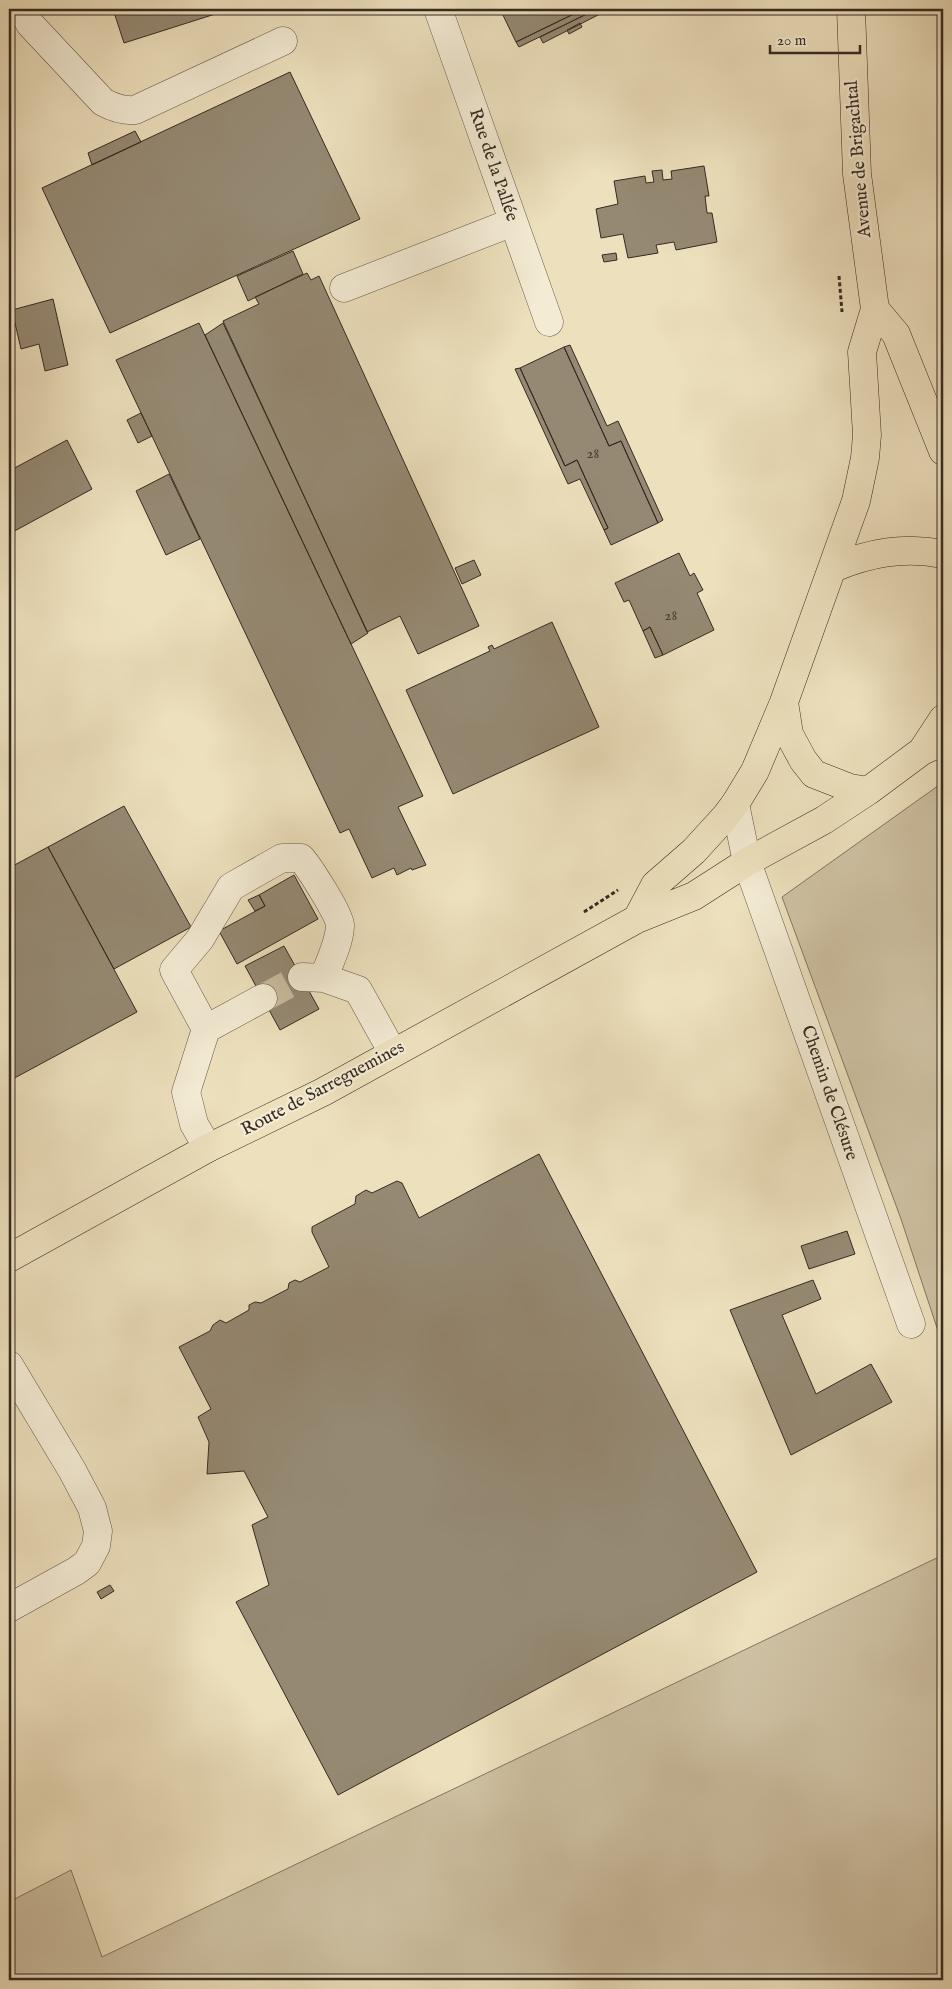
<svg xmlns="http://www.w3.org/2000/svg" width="952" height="1989" viewBox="0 0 952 1989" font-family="'IM FELL English',serif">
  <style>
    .green { fill: #cec1a3; stroke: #827662 }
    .building { fill: #958973; stroke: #352a22 }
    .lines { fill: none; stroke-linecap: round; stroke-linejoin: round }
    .minor-tunnel { stroke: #c8bc9e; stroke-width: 28; stroke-dasharray: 28 14; stroke-linecap: butt }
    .minor-casing { stroke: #635849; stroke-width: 29 }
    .major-casing { stroke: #352a22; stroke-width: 29 }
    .path { stroke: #352a22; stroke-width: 3; stroke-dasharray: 4 2.5; stroke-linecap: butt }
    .minor { stroke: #f3ebd4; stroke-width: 28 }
    .major { stroke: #ede0bd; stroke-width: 28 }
    .labels { text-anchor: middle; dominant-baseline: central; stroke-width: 4.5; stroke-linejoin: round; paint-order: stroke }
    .number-label { font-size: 15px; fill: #4d4236 }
    .street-label { font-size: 18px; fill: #352a22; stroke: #f3ebd4 }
  </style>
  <rect width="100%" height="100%" fill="#ede0bd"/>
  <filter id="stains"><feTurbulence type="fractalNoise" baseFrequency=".004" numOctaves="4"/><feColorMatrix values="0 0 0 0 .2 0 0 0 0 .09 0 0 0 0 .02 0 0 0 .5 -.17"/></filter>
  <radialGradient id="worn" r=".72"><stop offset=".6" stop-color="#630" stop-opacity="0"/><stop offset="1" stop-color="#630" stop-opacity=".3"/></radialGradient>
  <!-- green -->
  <path class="green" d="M942,783L943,786V1346L901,1219L782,897Z
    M943,1555V1980H9V1902L71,1870L102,1957Z"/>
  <!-- building -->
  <path class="building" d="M113,9H231L124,43Z
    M500,9H584L516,42Z
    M584,9H597L519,47L516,42Z
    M597,9H603L604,12L543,43L540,37Z
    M580,23L582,27L569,34L567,30Z
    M290,72L360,219L110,333L42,188Z
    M135,131L141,142L92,165L88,153Z
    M704,166L709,196H705L707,213H712L717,242L676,250L674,242L656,245L658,253L628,258L623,234L601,238L596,209L618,204L614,181L645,176L646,183L654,182L652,171L662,170L663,180L672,179L671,171Z
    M293,251L303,274L248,301L237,276Z
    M616,253L617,260L604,262L602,255Z
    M307,273L311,280L319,276L479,626L418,654L400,616L367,632L223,321L259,304L255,297Z
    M53,299L68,365L45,371L39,344L21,349L12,310Z
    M199,323L423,796L398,807L426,865L412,870L411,868L397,875L394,868L372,878L349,829L340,833L116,360Z
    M223,323L368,633L351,644L205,335Z
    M570,345L607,426L618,421L663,520L658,523L621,441L609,446L564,347Z
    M564,347L609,446L621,441L658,523L611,545L604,530L608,528L577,460L565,466L520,368Z
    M520,368L565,466L577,460L608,528L604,530L580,479L568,484L515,369Z
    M141,413L152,436L138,443L127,420Z
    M67,440L92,489L9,534V471Z
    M169,474L200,539L166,555L136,491Z
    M679,553L690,576L694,573L703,590L697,593L714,630L663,655L650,627L643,631L629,600L624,602L615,583Z
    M474,560L481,575L462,584L455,568Z
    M552,622L599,727L453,794L406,690L490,651L488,647L492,645L494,649Z
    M650,627L663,655L655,658L643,631Z
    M124,806L191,927L114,969L48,847Z
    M48,847L137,1012L9,1081V868Z
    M294,875L318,919L237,964L219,931L265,906L259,895Z
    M259,895L265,906L255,911L248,900Z
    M284,946L319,1009L280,1030L245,966Z
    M539,1154L757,1572L338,1795L236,1602L269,1585L252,1525L268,1517L244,1471L207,1474L209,1442L198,1417L211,1409L179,1347L210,1331L213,1325L220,1320L226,1323L249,1310V1305L255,1302L261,1303L288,1289L289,1283L295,1280L300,1282L329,1267L312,1232V1227L355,1204L356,1196L366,1190L372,1193L397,1181L402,1183L419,1218Z
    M847,1231L855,1254L809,1269L801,1246Z
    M813,1280L821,1299L782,1315L816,1394L871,1364L892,1402L791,1455L730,1310Z
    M110,1585L114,1591L101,1599L97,1592Z"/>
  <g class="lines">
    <!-- minor-tunnel -->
    <path class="minor-tunnel" d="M263,998L302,977"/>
    <!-- minor casing -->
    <g class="minor-casing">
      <path id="minor" d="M22,9L30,24L103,102C114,108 123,111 135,110L283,41
        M438,9L549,322
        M344,288L513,222
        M735,804L747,862L911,1324
        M302,977L324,978L358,990L393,1053
        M206,1029L174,970L200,939L231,887L282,858H301C309,867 340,915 340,925C340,942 329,962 324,978
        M208,1148L194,1124L186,1092L206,1029L263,998
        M9,1365L72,1470L92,1508L98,1531L96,1546L87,1563L76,1571L9,1608"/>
    </g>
    <!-- major casing -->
    <g class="major-casing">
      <path id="major" d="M875,309L896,334L943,451
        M833,568C869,553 904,546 943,554
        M784,702L789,734L803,760L814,774L850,788L868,791
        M922,751L943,719
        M637,919L655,885L694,851L725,817L735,804L755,771L784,702L856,501L865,458L867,435L862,352L875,309L857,174L851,9
        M9,1258L208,1148L323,1092L637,919L694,896L747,862L824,820L868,791L922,751L943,742"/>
    </g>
    <!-- path -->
    <path class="path" d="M839,276L842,312
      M584,912L618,890"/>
    <!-- minor -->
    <use href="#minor" class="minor"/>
    <!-- major -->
    <use href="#major" class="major"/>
  </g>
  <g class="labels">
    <!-- number labels -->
    <g class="number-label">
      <text x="593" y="453">28</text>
      <text x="671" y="615">28</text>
    </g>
    <!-- street labels -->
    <g class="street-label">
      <text transform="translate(859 159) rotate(-95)">Avenue de Brigachtal</text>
      <text transform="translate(493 165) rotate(71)">Rue de la Pallée</text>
      <text transform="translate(323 1089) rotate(-28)">Route de Sarreguemines</text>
      <text transform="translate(829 1093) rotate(71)">Chemin de Clésure</text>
    </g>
  </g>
  <!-- margin -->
  <rect width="952" height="1989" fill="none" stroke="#ede0bd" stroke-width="30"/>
  <rect x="10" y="10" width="932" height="1969" fill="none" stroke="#352a22" stroke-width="2.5"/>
  <rect x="15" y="15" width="922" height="1959" fill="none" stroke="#352a22"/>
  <!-- scale -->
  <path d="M770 45v8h90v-8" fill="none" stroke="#352a22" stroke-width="2.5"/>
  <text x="777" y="45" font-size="15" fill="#352a22" stroke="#f3ebd4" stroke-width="4" paint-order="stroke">20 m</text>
  <rect width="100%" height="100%" filter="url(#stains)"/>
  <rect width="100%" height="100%" fill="url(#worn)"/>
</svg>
